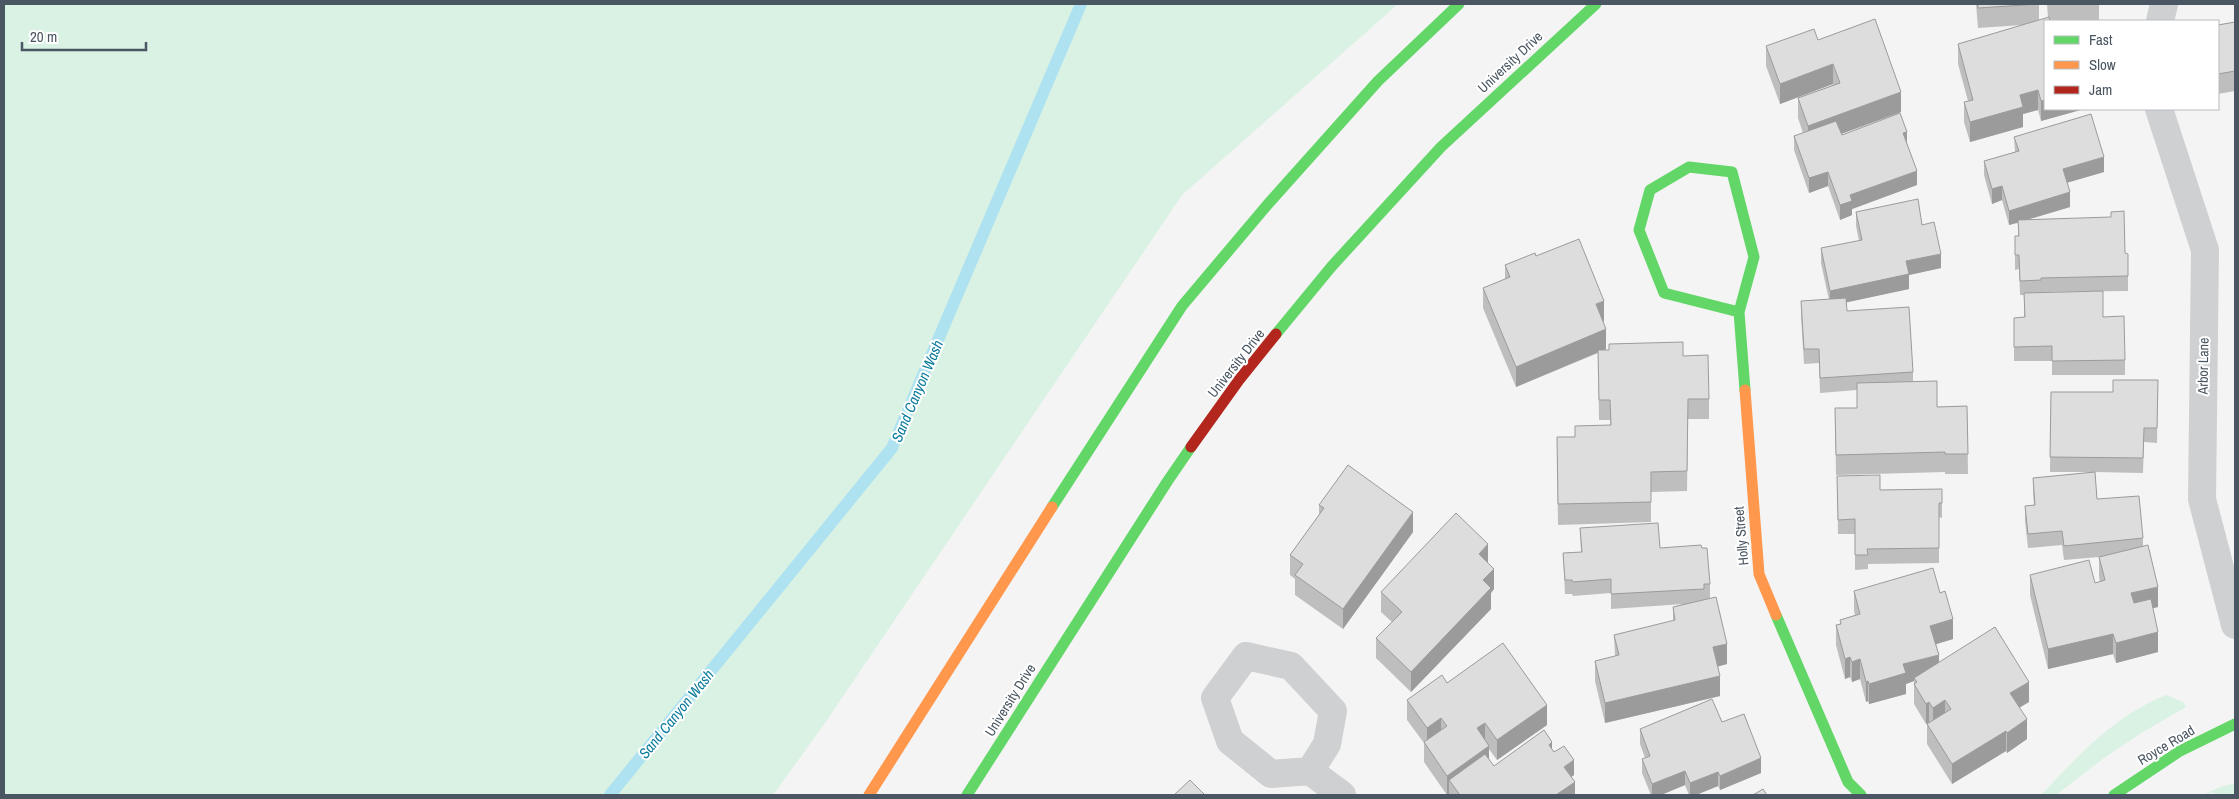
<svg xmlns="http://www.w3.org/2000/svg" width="2239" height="799" viewBox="0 0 2239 799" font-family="'Archivo Narrow',sans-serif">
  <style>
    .green { fill: #d9f2e3 }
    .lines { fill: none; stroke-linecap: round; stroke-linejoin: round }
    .stream { stroke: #aee2f0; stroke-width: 12 }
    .street { stroke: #ced0d2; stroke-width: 28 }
    .fast { stroke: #63d668; stroke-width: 11 }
    .slow { stroke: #ff974d; stroke-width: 11 }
    .jam { stroke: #b3261e; stroke-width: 11 }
    .wall { fill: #bebebf }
    .shaded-wall { fill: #9b9b9b }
    .building { fill: #ddddde; stroke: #9b9b9b }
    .labels { text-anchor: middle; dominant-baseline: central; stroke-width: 4; stroke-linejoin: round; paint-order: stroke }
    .street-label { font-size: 14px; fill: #4a5661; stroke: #fff }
    .water-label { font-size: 15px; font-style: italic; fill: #0c7c9b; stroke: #fff }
  </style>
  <rect width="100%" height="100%" fill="#f4f4f4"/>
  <!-- green -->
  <path class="green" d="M4,4H1398L1182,195L825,723L773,795H4Z
    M2166,695L2183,702L2186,707L2143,732L2104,758L2056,795H2041C2078,756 2114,716 2166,695Z
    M2235,784V795H2219L2210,792L2208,795H2204C2214,789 2223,785 2235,784Z"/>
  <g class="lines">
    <!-- stream -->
    <path class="stream" d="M610,795L892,448L1081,4"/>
    <!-- street -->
    <path class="street" d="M2160,21L2164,4
      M2159,109L2205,250L2202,499L2235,625
      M1310,771L1327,744L1333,711L1291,666L1246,656L1215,698L1230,741L1271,774L1310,771L1342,795"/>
    <!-- fast -->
    <path class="fast" d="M1739,312L1664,293L1639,230L1650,190L1689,167L1732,172L1754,257L1739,312L1745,390
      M1276,334L1332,266L1441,147L1596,4
      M1052,507L1182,306L1268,204L1378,81L1459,4
      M1776,615L1848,782L1861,795
      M967,795L1167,482L1191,447
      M2114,795L2180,751L2235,724"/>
    <!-- slow -->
    <path class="slow" d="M1745,390L1759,574L1776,615
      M869,795L1052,507"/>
    <!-- jam -->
    <path class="jam" d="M1191,447L1239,380L1276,334"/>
  </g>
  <!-- wall -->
  <path class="wall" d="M1976,4H2039V20L2048,18L2047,4H2099V21H2045L2084,109L2041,121L2038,110L2023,114V127L1970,142L1964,122V102L1968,101L1958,64V44L2022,25L1978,28Z
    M2235,22V91L2218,94V25Z
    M1818,40L1901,112L1841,134L1842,135L1907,143L1917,185L1852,209V215L1840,220L1828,186L1809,193L1794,150V136L1803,133L1798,118V98L1833,85V84L1780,104L1766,66V46Z
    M2014,137L2104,172L2067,182L2070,207L2030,219L2125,253L2128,254V291L2041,292L2103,317L2125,360V375H2052V361H2014V318L2024,317V295H2020L2019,269L2015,270V236H2018V223L2009,225L2002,200L1992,204L1984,175V161L2015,152Z
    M1856,212L1922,225L1941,268L1909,275V289L1846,302L1847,311L1913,372V382L1937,407L1967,406L1968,474H1945V472L1836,475L1835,408H1857V390L1820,393L1819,363L1804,364L1801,316V301L1829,300L1821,263V248L1859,241L1856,226Z
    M1536,256L1604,321H1603L1606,349L1605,350L1683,356L1709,399V419H1688L1687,491L1651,492V522L1558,525L1557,457L1575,437L1610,425V420H1599L1598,353L1516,387L1483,308V288L1505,279V265Z
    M2158,380L2157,443L2144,442L2143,473L2095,472L2097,499L2143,538V546L2158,607L2153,608L2158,652L2116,663L2113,654L2048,669L2030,595V575L2095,583L2100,582L2099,577V557L2064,560L2062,545L2028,548L2025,521V506L2034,505L2033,493V478L2093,472H2050L2051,392H2113Z
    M1837,476L1880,490L1942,489V518L1939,517V563L1868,564V569L1855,570V534H1838Z
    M1319,505L1413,532L1343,629L1295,595V579L1290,575V555L1319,515Z
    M1580,528L1660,548L1710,584V598L1727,664L1717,666L1720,696L1605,723L1595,681V661L1615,656L1614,635L1673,621V607L1683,604L1611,609V593L1573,596L1572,594H1565L1563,553L1581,552Z
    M1488,564L1494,589L1491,593V609L1411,692L1376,658V638L1392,622L1381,612V592Z
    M1854,591L1953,639L1936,644L1939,662L2029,702L2019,708L2027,739L2007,753L2006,751L1952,784L1927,744V724L1929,722L1926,724L1914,704V681L1906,684V694L1869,704L1868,701L1866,702L1860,679L1852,682L1850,677L1845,679L1836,645V625L1840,624V620L1855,615L1854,611Z
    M1447,683L1547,725L1497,760L1489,749V759L1494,766L1552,749L1574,775L1571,777L1575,795H1450L1449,794L1447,795L1424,762V743L1407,720V700Z
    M1722,722L1761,773L1720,790L1718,786L1696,795H1689L1685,785L1661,795H1651L1642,773V759L1645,758L1640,744V729Z"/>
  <!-- shaded-wall -->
  <path class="shaded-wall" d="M1833,64V84L1780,104V84Z
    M2038,90V110L2023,114V127L1970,142V122L2020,95Z
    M1901,92V112L1808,146V126Z
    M2045,100V109H2084L2041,121V101Z
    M1907,132V147L1903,133Z
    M2104,157V172L2063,184V169Z
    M1917,171V185L1852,209V215L1840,220V205L1850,195Z
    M1828,172V186L1809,193V178Z
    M2002,186V200L1992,204V189Z
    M2070,192V207L2009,225V211Z
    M1941,254V268L1909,275V289L1830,306V291L1906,261Z
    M1604,301V321L1596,324V304Z
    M1606,329V349L1516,387V367Z
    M1413,512V532L1343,629V609Z
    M1488,544V564L1479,554Z
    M1494,569V589L1491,593V609L1411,692V672L1483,580Z
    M2158,587V607L2131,613V593Z
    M1953,619V639L1930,646V626Z
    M2158,632V652L2116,663V643Z
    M2113,634V654L2048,669V649Z
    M1727,644V664L1713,668V647Z
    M1939,655V675L1914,678V681L1906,684V694L1869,704V684L1903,664Z
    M1850,657V677L1845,679V659Z
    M1860,659V679L1852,682V662Z
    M1720,676V696L1605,723V703Z
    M1868,681V701L1866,702V682Z
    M2029,682V702L2010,713V693Z
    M1945,700V720L1933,728V708Z
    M1929,702V722L1926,724V704Z
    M1547,705V725L1497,760V740Z
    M1441,718V738L1427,748V728Z
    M2027,719V739L2007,753V733Z
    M1485,723V743L1477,728Z
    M2006,731V751L1952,784V764Z
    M1552,742V757L1549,745Z
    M1489,746V766L1449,780V794L1447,795V776Z
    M1761,758V773L1720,790V776Z
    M1574,760V775L1564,782V767Z
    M1685,771V785L1661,795H1652V784Z
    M1718,772V786L1696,795H1690V783Z
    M1575,782V795H1556Z"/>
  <!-- building -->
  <path class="building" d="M1978,4H2039L1978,8Z
    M2049,17L2050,21H2045V100L2041,101L2038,90L2020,95L2023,107L1970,122L1964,102L1973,100L1958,44Z
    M1875,19L1901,92L1808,126L1798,98L1840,83L1833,64L1780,84L1766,46L1814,29L1818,40Z
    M2235,22V71L2218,74V25Z
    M1900,113L1907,132L1903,133L1917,171L1850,195L1852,201L1840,205L1828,172L1809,178L1794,136L1836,121L1842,135Z
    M2091,114L2104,157L2063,169L2070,192L2009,211L2002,186L1992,189L1984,161L2019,151L2014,137Z
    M1918,199L1922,225L1934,222L1941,254L1906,261L1909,274L1830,291L1821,248L1862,240L1856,212Z
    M2124,211L2125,253L2128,254V276L2041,278V280L2020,281L2019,255H2015V236H2019L2018,220L2111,217V212Z
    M1579,239L1604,301L1596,304L1606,329L1516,367L1483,288L1510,277L1505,265L1535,253L1536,256Z
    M2103,291V317L2124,316L2125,360L2052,361V346L2014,347V318L2025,317L2024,293Z
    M1846,298L1847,311L1909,307L1913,372L1820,378L1819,349H1804L1801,301Z
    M1683,342V356L1708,355L1709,399H1688L1687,471L1651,472V502L1558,504L1557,437H1575V426L1611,425L1610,400H1599L1598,350H1609V344Z
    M2113,380H2158L2157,428H2144L2143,458L2050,457L2051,392H2113Z
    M1937,381V407L1967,406L1968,454H1945V452L1836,455L1835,408H1857V383Z
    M1348,465L1413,512L1343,609L1295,575L1303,564L1290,555L1324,508L1319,505Z
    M2095,472L2097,499L2139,496L2143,538L2064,546L2062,531L2028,534L2025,506L2035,505L2033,478Z
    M1880,475V490L1942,489V503H1939V548L1867,549L1868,555H1855V519L1838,520L1837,476Z
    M1456,513L1488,544L1479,554L1494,569L1483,580L1491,588L1411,672L1376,638L1402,612L1381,592Z
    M1658,523L1660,548L1701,545L1702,548H1707L1710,584H1704V589L1611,594V579L1573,582L1572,580H1565L1563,553L1582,552L1580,528Z
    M2148,545L2158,587L2131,593L2134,603L2151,599L2158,632L2116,643L2113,634L2048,649L2030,575L2089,560L2095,583L2105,580L2099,557Z
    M1933,568L1940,593L1945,591L1953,619L1930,626L1939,655L1903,664L1906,673L1869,684L1868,681L1866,682L1860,659L1852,662L1850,657L1845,659L1836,625L1841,624L1840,620L1860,614L1854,591Z
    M1716,597L1727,644L1713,647L1720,676L1605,703L1595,661L1619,655L1614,635L1675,620L1673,607Z
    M1995,627L2029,682L2010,693L2027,719L2007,733L2006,731L1952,764L1927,724L1951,709L1945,700L1933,708L1929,702L1926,704L1914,684L1917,682L1914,678Z
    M1503,643L1547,705L1497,740L1485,723L1477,728L1489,746L1447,776L1424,742L1447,726L1441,718L1427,728L1407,700L1442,675L1447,683Z
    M1712,699L1722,722L1744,714L1761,758L1720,776L1718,772L1690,783L1685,771L1652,784L1642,759L1650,756L1640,729Z
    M1544,730L1552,742L1549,745L1554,752L1564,746L1574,760L1564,767L1575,782L1556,795H1460L1449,780L1485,754L1494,766Z
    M1190,780L1205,795H1174Z
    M1763,789L1767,795H1753Z"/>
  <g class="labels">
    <!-- street labels -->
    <g class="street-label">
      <text transform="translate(1510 62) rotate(-43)">University Drive</text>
      <text transform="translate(1236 363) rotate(-52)">University Drive</text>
      <text transform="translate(2203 366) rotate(-89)">Arbor Lane</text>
      <text transform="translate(1741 536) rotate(-95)">Holly Street</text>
      <text transform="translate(1010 700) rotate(-58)">University Drive</text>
      <text transform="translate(2166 745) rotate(-31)">Royce Road</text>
    </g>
    <!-- water labels -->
    <g class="water-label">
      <text transform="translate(917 391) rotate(-67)">Sand Canyon Wash</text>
      <text transform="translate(676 714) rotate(-51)">Sand Canyon Wash</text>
    </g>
  </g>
  <!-- border -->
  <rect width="2239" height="799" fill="none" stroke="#4a5661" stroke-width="10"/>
  <!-- legend -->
  <rect x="2044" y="20" width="175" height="90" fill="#ffffff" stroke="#b7bbc0"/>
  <rect x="2054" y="36" width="25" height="8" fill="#63d668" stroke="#b7bbc0"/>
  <text x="2089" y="45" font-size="15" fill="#4a5661">Fast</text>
  <rect x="2054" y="61" width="25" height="8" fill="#ff974d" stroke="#b7bbc0"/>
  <text x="2089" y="70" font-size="15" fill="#4a5661">Slow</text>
  <rect x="2054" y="86" width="25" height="8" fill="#b3261e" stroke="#b7bbc0"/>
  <text x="2089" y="95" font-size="15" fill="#4a5661">Jam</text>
  <!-- scale -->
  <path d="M22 42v8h124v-8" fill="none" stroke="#4a5661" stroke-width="2.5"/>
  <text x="30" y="42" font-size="15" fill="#4a5661" stroke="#ffffff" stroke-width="4" paint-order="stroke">20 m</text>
</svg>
